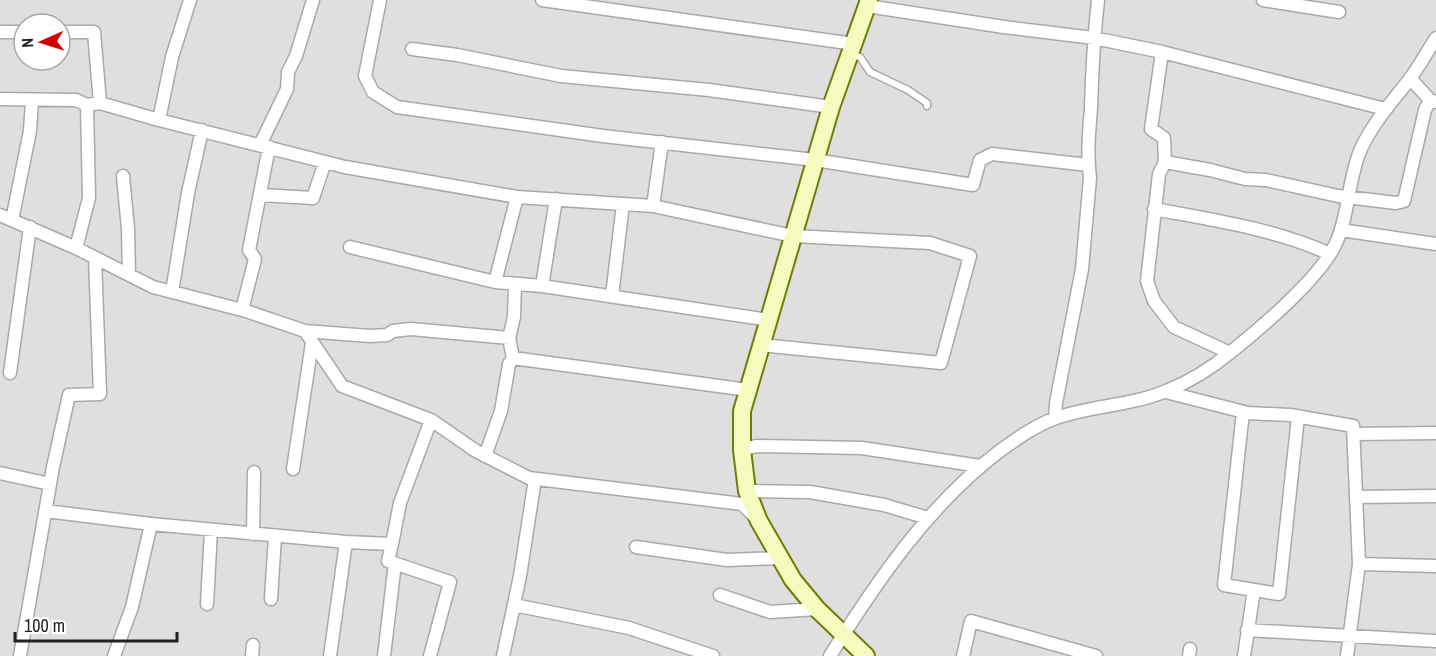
<svg xmlns="http://www.w3.org/2000/svg" width="1436" height="656" viewBox="0 0 1436 656" font-family="'Archivo Narrow',sans-serif">
  <style>
    .residential { fill: #e0dfdf; fill-rule: evenodd }
    .lines { fill: none; stroke-linecap: round; stroke-linejoin: round }
    .service-casing { stroke: #a9a9a9; stroke-width: 9 }
    .minor-casing { stroke: #a9a9a9; stroke-width: 15 }
    .secondary-casing { stroke: #707d05; stroke-width: 20 }
    .service { stroke: #fff; stroke-width: 6 }
    .minor { stroke: #fff; stroke-width: 12 }
    .secondary { stroke: #f7fabf; stroke-width: 16 }
  </style>
  <rect width="100%" height="100%" fill="#f2efe9"/>
  <!-- residential -->
  <path class="residential" d="M0,0H1436V656H0ZM24,24H60V60H24Z"/>
  <g class="lines">
    <!-- service casing -->
    <g class="service-casing">
      <path id="service" d="M850,55L860,57L870,72L908,90L927,103V106"/>
    </g>
    <!-- minor casing -->
    <g class="minor-casing">
      <path id="minor" d="M190,0L172,57L159,120L345,167L517,197L653,206L793,236L930,243L970,256L941,363L761,345
        M380,0L365,76L373,92L397,107L603,136L815,160L973,185L980,160L992,154L1088,165
        M542,0L854,44
        M1263,0L1339,12
        M867,6L1004,27L1094,38L1162,52L1385,109
        M0,32H24
        M60,32H94L100,103
        M412,49L457,55L561,76L709,90L831,107
        M1162,52L1151,129L1164,138L1165,162L1159,174L1147,281L1154,301L1174,327L1230,353
        M1410,78L1430,100L1436,102
        M0,99L76,100L87,105L100,103L159,120
        M260,145L287,89L288,72L296,56L313,0
        M1165,162L1210,170L1245,179L1266,180L1338,196L1396,203L1404,201L1425,110L1430,100
        M123,176L128,229L129,275
        M260,195L313,198L325,162
        M653,206L662,142
        M1154,209C1213,220 1275,229 1330,254
        M0,215L76,248L153,287L246,311L305,331L342,386L431,420L476,451L529,478L742,504L755,517
        M12,220L30,131L32,101
        M1341,230L1436,244
        M350,247L495,282L542,286L769,320
        M76,248L89,198L87,105
        M495,282L517,197
        M542,286L556,199
        M172,292L188,193L202,130
        M612,296L623,204
        M242,310L255,259L249,250L269,147
        M305,331L370,336L387,335L393,331L411,329L509,338
        M513,358L748,390
        M10,373L30,227
        M1166,392L1248,413L1290,415L1353,426L1359,564L1347,656
        M1243,412L1224,585L1254,590
        M1055,418L1056,403L1082,269L1090,178C1087,155 1089,131 1091,108C1092,72 1094,36 1098,0
        M1354,434L1436,433
        M742,450L756,446L862,448L980,466
        M485,456L501,411L509,364L513,358L509,338L514,317L515,284
        M293,469L312,343
        M0,473L50,484
        M747,491L810,492L884,505L928,518
        M1357,497L1436,496
        M46,511L151,524
        M253,534L254,472
        M346,542L392,544L388,561L450,582L430,656
        M392,544L400,503L431,420
        M636,547L727,560L779,558
        M1359,564L1436,566
        M720,595L770,612L817,609
        M271,599L275,536
        M207,604L211,530
        M514,605L629,628L713,656
        M1247,630L1436,641
        M20,656L53,467L69,395L100,394L95,258
        M114,656L132,607L151,524L346,542L330,656
        M252,656L253,645
        M384,656L395,563
        M503,656L520,576L535,479
        M830,656C877,581 929,504 1001,450C1018,438 1036,425 1056,418C1090,406 1134,405 1166,391C1189,382 1213,367 1232,351C1262,327 1321,277 1336,243C1349,215 1348,180 1360,151C1372,124 1391,103 1409,80C1419,67 1427,52 1436,38
        M963,656L971,621L1096,656
        M1189,656L1190,649
        M1244,656L1254,590L1279,594L1298,417"/>
    </g>
    <!-- secondary casing -->
    <g class="secondary-casing">
      <path id="secondary" d="M866,656L817,609L793,580L759,521L747,491L742,450V411L831,107L869,0"/>
    </g>
    <!-- service -->
    <use href="#service" class="service"/>
    <!-- minor -->
    <use href="#minor" class="minor"/>
    <!-- secondary -->
    <use href="#secondary" class="secondary"/>
  </g>
  <!-- north arrow -->
  <g transform="translate(42 42) rotate(267)"><circle r="28" fill="#ffffff" stroke="#a7a7a7" stroke-width="1.5"/>
  <path d="M0-4.5L10 22L0 15L-10 22Z" fill="#d40000"/>
  <text y="-9" font-size="16" font-weight="bold" text-anchor="middle" fill="#222222">N</text>
  </g>
  <!-- scale -->
  <path d="M15 632v9h162v-9" fill="none" stroke="#222222" stroke-width="3"/>
  <text x="24" y="632" font-size="18" fill="#222222" stroke="#ffffff" stroke-width="4.5" paint-order="stroke">100 m</text>
</svg>
